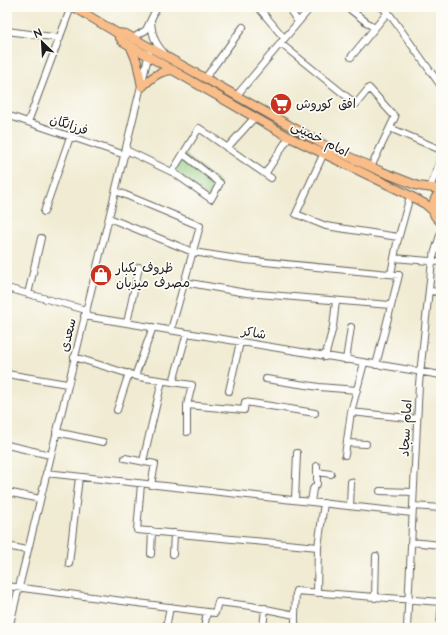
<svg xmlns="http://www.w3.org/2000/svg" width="448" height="635" viewBox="0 0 448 635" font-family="'Architects Daughter','Playpen Sans Arabic',sans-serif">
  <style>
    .green { fill: #89c57a; stroke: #52704b }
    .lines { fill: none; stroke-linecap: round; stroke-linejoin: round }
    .minor-casing { stroke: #66645c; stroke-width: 8 }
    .major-casing { stroke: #66645c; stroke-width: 10 }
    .minor { stroke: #fff; stroke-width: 6 }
    .major { stroke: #f8bd89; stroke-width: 8 }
    .labels { text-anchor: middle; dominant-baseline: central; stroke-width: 3.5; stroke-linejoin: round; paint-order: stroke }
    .poi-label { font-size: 13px; fill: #1c1c1c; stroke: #fdfcf7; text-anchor: start }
    .street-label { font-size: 13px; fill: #1c1c1c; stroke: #fdfcf7 }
  </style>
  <rect width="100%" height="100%" fill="#fdfcf7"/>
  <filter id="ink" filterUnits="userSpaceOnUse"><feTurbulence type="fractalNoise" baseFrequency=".025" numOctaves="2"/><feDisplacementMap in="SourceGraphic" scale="8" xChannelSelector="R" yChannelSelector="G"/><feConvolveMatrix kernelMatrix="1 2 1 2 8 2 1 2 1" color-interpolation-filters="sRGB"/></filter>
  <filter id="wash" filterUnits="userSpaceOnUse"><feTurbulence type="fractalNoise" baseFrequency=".012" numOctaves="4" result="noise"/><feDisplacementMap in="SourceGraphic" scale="16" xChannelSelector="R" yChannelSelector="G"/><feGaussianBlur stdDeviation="0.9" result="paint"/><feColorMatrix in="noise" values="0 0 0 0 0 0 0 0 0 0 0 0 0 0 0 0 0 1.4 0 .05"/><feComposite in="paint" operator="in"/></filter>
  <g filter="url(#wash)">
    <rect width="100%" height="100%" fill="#f0ebd2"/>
    <!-- green -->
    <path class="green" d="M183,154L220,183L211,199L174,173Z"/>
  </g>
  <g filter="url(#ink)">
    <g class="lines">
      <!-- minor casing -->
      <g class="minor-casing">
        <path id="minor" d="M258,7L284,38
          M288,7L298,22
          M347,7L374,28
          M381,7L388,12L441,86
          M151,21C152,35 155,44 165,54
          M7,31L60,38
          M133,38L146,30L157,7
          M280,43L356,104L369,88L395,117L371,167
          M351,57L388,12
          M206,77L243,27
          M237,95L311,7
          M7,115L125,155
          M28,122L71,7
          M390,128L441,150
          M227,148L255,117
          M126,150L174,173L211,199L220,183L183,154
          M323,155L296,214L326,226L398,237
          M172,172L199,128L271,178
          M265,174L289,137
          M430,188L441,158
          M116,191L200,226L171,330
          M44,212L70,137
          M109,218L193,252L245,260L399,275L376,365
          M394,258L441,262
          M391,274L397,243L410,196
          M184,282L246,293L390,305
          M7,288L86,310
          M429,291L441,292
          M28,294L41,238
          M84,316L441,375
          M127,323L139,267
          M74,357L139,377L192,385L187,405V432
          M325,357L333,327L336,301
          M346,360L351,327
          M7,374L67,384
          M135,376L153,327
          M266,379L319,387L357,390
          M173,382L187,333
          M229,391L240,342
          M187,405L244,410L245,402L315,413
          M117,410L129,373
          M351,412L417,419
          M56,432L103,442
          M347,443L366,444
          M7,445L50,455
          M345,455L351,412L364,363
          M125,458L155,464L151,485
          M143,461L162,381
          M317,472L331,474
          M46,473L412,513
          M141,484L137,530L318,547
          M380,491L413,492
          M7,492L40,499
          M295,500L297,453
          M311,502L313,489L317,484V466
          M350,506L351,482
          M413,506L441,508
          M411,542L441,545
          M7,546L27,550
          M151,554L152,531
          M173,554L174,533
          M69,564L79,477
          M7,586L215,613L218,602L251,606L295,615L296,591L441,602
          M317,593L318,547L324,503
          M375,598L376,556
          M9,628L149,53
          M166,628L170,607
          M204,628L207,612
          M263,628L265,608
          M295,628V615
          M407,628L419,384L432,261L441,232
          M440,628L441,610"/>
      </g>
      <!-- major casing -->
      <g class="major-casing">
        <path id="major" d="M74,7L117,33L122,41L289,137L405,193L425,204L433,211
          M117,33L126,34L328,147L380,171L418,186L441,189
          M130,45L137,62L142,87
          M142,87C152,77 159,71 173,70
          M441,191C431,200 429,214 441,222"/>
      </g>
      <!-- minor -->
      <use href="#minor" class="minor"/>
      <!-- major -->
      <use href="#major" class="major"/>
    </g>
  </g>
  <!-- icons -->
  <defs>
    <g id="supermarket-disc" transform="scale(1.15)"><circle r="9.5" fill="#c8321e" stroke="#fdfcf7"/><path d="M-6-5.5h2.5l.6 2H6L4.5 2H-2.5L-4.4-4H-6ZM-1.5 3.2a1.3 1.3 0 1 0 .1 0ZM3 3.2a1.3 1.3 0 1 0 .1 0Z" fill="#fff"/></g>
    <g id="shop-disc" transform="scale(1.15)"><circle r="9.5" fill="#c8321e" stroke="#fdfcf7"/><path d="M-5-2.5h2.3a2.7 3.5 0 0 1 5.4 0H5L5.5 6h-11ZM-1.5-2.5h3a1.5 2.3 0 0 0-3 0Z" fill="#fff"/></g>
  </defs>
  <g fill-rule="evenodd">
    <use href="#supermarket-disc" x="281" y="104"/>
    <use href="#shop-disc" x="101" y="275"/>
  </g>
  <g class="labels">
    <!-- poi labels -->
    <g class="poi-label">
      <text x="296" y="104">افق کوروش</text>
      <text x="116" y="268">ظروف یکبار<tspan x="116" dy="15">مصرف میزبان</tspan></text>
    </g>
    <!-- street labels -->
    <g class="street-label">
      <text transform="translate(69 125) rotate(18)">فرزانگان</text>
      <text transform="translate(320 139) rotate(27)">امام خمینی</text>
      <text transform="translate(254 333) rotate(10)">شاکر</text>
      <text transform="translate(68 335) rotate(-76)">سعدی</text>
      <text transform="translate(406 428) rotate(-87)">امام سجاد</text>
    </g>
  </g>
  <!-- margin -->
  <rect width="448" height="635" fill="none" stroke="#fdfcf7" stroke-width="24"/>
  <!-- north arrow -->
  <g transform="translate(42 42) rotate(335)" stroke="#fdfcf7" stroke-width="3" paint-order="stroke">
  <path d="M0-3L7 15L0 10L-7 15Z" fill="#1c1c1c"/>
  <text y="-6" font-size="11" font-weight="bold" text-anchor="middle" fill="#1c1c1c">N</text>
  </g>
</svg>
